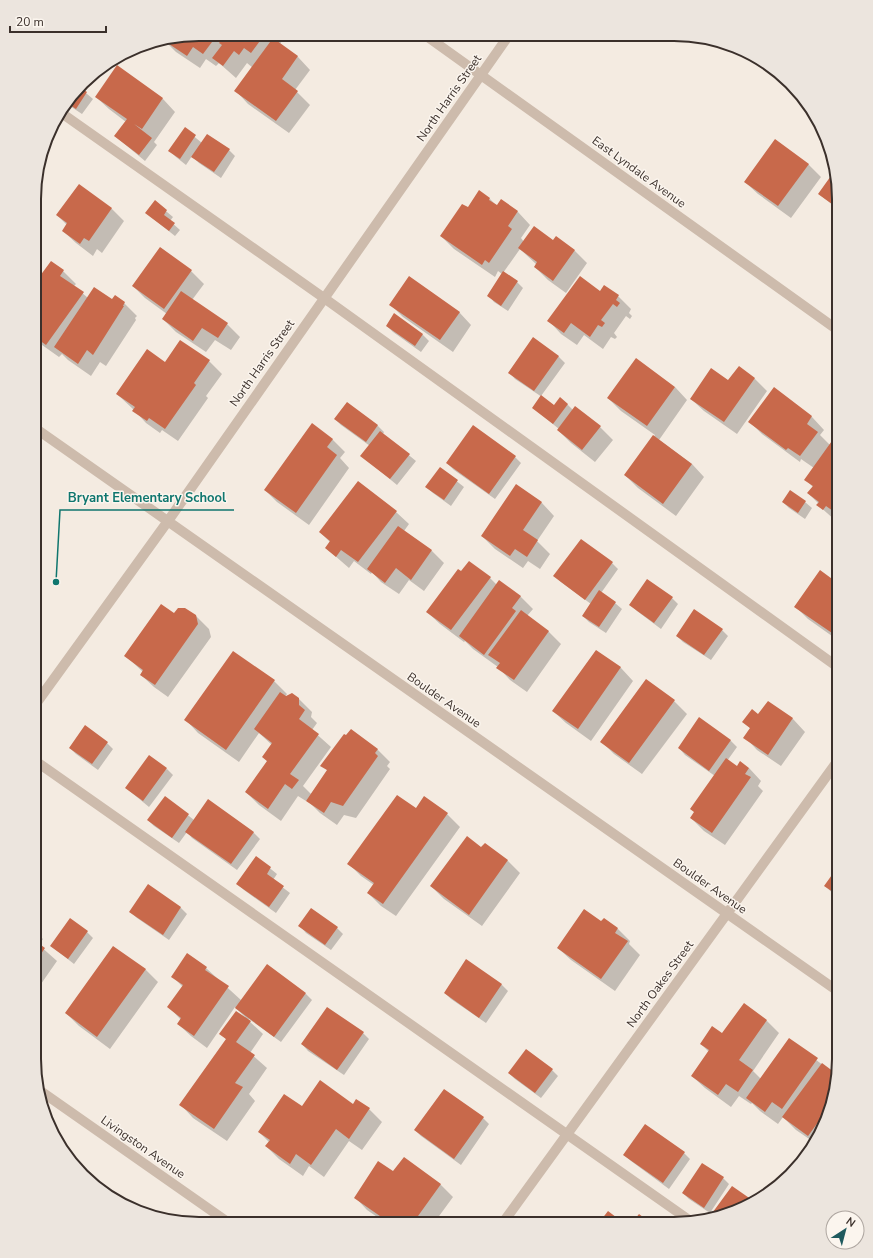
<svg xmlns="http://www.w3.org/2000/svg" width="873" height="1258" viewBox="0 0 873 1258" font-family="'Nunito Sans',sans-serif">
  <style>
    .shadow { fill: #0003 }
    .building { fill: #c8694b }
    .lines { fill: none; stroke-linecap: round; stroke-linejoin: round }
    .lane { stroke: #cdbbac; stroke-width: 10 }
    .street { stroke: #cdbbac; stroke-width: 10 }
    .labels { text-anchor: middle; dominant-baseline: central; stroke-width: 3; stroke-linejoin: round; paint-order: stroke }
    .street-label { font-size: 12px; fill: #3b302b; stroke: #fbf5ee }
    .rim { fill: none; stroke: #3b302b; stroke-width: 2 }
    .leader { fill: none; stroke: #0f766e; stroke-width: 1.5 }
    .callout-dot { fill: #0f766e; stroke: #fbf5ee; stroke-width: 1.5 }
    .callout-label { font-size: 13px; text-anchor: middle; font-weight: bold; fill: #0f766e; stroke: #fbf5ee; stroke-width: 3; stroke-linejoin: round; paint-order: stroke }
  </style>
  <rect width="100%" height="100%" fill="#f4ebe1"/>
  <!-- shadow -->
  <path class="shadow" d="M199,34L286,35L280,44L298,57L310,70L295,90L310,105L289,133L248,104L236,91L253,68L247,63L236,78L219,63L216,66L206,59L200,68L176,52L164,40Z
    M149,42L146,47L142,45L146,43Z
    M117,67L163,99L175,112L154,142L157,145L145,161L115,136L126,122L109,109L96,97Z
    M80,88L93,99L82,114L67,104Z
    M185,129L202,143L229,150L235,156L221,178L199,163L192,156L186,165L176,157L170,151Z
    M808,164L821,177L791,218L758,194L745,182Z
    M833,175L839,199V210L819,194Z
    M79,185L112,209L124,221L102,253L97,249L93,256L76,243L63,231L67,225L57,215Z
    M490,199L497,206L501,201L518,212L530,225L521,238L524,242H553L556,237L575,251L587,263L566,293L548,280L535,267L537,265L520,249L503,273L517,282L523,288L508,311L494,302L488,295L502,274L498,271L495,277L454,249L441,236L468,209Z
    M155,202L173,217L170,221L180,230L175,236L146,213Z
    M161,248L191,271L204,284L192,300L227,324L240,337L231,350L215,340L206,352L176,332L163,319L167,314L145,298L133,286Z
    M51,262L63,271L76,284L74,286L88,298L112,300L124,303L137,316L135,318L136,320L106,366L100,362L91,376L68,360L62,354L59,357L35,340V296L43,285Z
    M604,287L618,296L631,309L629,313L632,316L630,319L626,316L614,333L617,337L615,339L611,337L603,349L584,335L577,345L561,334L549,321L600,292Z
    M390,304L459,312L471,325L453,352L403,317Z
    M394,315L423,335L429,341L421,352L393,332L387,326Z
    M533,339L559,357L565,363L541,396L554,407L567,404L573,410L575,408L600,427L613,440L595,462L571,443L558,430L559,429L533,408L542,397L515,379L509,372Z
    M209,361L222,374L206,396L208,398L178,441L162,430L160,433L146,423L134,410L117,394L165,363Z
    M739,367L755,379L767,391L737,434L704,411L691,399L729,382Z
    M675,387L687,400L659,440L692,464L704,477L676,516L638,488L625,475L655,435L621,411L608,398Z
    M774,388L812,417L824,430L820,435L830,445L839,432V518L836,521L818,505L819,504L808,493L813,487L806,480L814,468L801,459L800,462L762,434L750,422Z
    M347,403L378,426L384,432L383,434L416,461L397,485L362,456L370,446L341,425L335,419Z
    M332,439L345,452L340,458L349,468L309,525L277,502L265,490Z
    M515,457L521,463L495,499L454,470L447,463Z
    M440,468L464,487L451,506L433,493L426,487Z
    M517,486L542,503L554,516L537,541L550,554L540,569L528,561L523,568L495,549L482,536Z
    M790,492L805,502L812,508L805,519L789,508L783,502Z
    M396,512L409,524L404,531L432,551L444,563L424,591L409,580L399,594L381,582L372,572L371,574L354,561L349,568L326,548L330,542L320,532Z
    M612,563L618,569L601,593L615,603L622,609L606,633L589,622L583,616L591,604L561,582L555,576Z
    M490,578L497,585L520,596L533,609L527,616L549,632L561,644L527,692L510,680L498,667L473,649L465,641L464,642L440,624L427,612Z
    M839,585V641L808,619L795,606Z
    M672,598L678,604L661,629L637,611L631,605Z
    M174,615L196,616L209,629L211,637L168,697L154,687L141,675L143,672L126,656Z
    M722,630L728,636L711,660L683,642L677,636Z
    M596,651L621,668L633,681L591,741L566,723L553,711Z
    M274,681L287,694L284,698L299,699L312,712L311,717L317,723L312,730L331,747L303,786L311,794L328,771L322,765L377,749L390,762L387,766L390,769L356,818L344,815L337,825L320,813L307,800L306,801L298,796L281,821L259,805L246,792L268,762L263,757L272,745L259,733L239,762L198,733L186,720Z
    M674,701L687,714L642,774L614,754L601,741Z
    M768,702L793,719L805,732L781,766L757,750L745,737L751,729L743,722L759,715Z
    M699,719L731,741L737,747L727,761L737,767L749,768L761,781L758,786L763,791L725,845L704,831L691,818L715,776L685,755L679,748Z
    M107,743L113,749L98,770L76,754L70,748Z
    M167,769L173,775L149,807L126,788Z
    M165,797L194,820L253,832L260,839L237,870L192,838L187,832L179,843L154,826L148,820Z
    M424,797L447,814L460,827L396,916L381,906L368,893L374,885L361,876L349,864L416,809Z
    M485,844L508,861L520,873L482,926L444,899L431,886L482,848Z
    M256,857L277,874L273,880L290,893L276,913L244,890L237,884Z
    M839,867V899L825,886Z
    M148,886L181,908L187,914L169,940L137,918L130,912Z
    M601,923L618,929L630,941L629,944L640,955L615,991L571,960L558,948Z
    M300,926L337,928L343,934L331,950L306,933Z
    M34,931L43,939L39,945L57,961L34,994Z
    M87,932L93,938L74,964L51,946Z
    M467,961L502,985L508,991L486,1023L451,999L445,993Z
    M206,968L242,1001L306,994L312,1000L281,1042L249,1019L248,1020L263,1034L250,1053L267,1068L249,1094L255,1101L227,1141L193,1118L181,1105L227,1040L221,1034L245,1017L235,1007L207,1048L191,1036L178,1024L181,1020L169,1007L183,987L172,976Z
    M145,969L158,982L110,1049L79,1026L66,1013Z
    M744,1005L767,1021L779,1033L753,1071L761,1079L789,1039L837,1076L830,1112L815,1143L796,1130L783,1117L778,1124L760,1111L752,1103L751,1104L739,1096L731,1107L705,1088L692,1076L709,1052L701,1044L723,1035Z
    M363,1033L369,1039L344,1075L308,1051L302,1044Z
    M552,1070L558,1076L541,1098L515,1079L509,1073Z
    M353,1105L369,1109L382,1122L362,1150L349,1141L324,1177L309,1166L303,1176L279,1159L266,1146L269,1142L259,1132L302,1107Z
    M483,1118L489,1124L461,1165L421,1136L415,1130Z
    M684,1153L690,1159L669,1189L631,1161L624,1155Z
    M393,1173L440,1184L453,1197L434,1223H386L367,1210L355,1197Z
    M723,1178L729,1184L710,1213L689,1199L683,1193Z"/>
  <!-- building -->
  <path class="building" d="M199,34H218L203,54L193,47L187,56L163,40Z
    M224,34H265L251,53L244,48L239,55L234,51L223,66L212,58L222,45L219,43L225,35Z
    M273,38L298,56L282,79L298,91L276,121L234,91Z
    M117,65L163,98L142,129L134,124L152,138L139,155L114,136L127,119L95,97Z
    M80,87L87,92L76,109L67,103Z
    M185,127L196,135L180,159L168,151Z
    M207,134L230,149L214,172L191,157Z
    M775,139L809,164L778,206L744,182Z
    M833,173L839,199V209L818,194Z
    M79,184L112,208L89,241L84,238L80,244L62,231L67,223L56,215Z
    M479,190L490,198L489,200L497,205L501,199L518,211L508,226L512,229L489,263L485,260L482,265L440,236L462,204L468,207Z
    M155,200L167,210L164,215L175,223L169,231L145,213Z
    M534,226L553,240L556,236L575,250L553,281L534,267L537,262L518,248Z
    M160,247L192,270L164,309L132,286Z
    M51,261L64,270L60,276L84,292L46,345L35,337V294L42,284L37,280Z
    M503,271L518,281L501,306L487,296Z
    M409,276L460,312L440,340L389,305Z
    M580,276L600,291L604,285L619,295L616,300L620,303L617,307L613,304L601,320L605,323L602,327L598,325L590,337L571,323L564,333L547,321Z
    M94,287L112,299L115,295L125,302L123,306H124L93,355L87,350L78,364L54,347Z
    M181,291L228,323L218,338L202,328L193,341L162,319Z
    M394,313L423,334L415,346L386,326Z
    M533,337L559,356L534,391L508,373Z
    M180,340L210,360L194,383L196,385L165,429L149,418L147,421L132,411L135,407L116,394L147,349L165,362Z
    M636,358L675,387L647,426L607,398Z
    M739,366L755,378L724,422L690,399L711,368L728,380Z
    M774,387L812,416L807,424L818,432L800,456L788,448L786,450L748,422Z
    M541,395L554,405L560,397L568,404L553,424L532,408Z
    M347,402L378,425L366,442L334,419Z
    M575,406L601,426L582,450L557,430Z
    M312,423L333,439L327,447L337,455L296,513L264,490Z
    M473,425L516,456L489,494L446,463Z
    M380,431L410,454L390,479L360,456Z
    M839,431V503L833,511L826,506L823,510L816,505L819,502L807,493L813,486L804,480Z
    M653,435L692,464L663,504L624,475Z
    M440,467L458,480L444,500L425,487Z
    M358,481L397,511L358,562L341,550L336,557L325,548L330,541L319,532Z
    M516,484L542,502L523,530L538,540L527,557L515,549L510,556L481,536Z
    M790,490L806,501L798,513L782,502Z
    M398,526L432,550L411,580L396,568L385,583L367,569Z
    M581,539L613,562L585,600L553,576Z
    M469,561L491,577L451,630L426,612L458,569L461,571Z
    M820,570L839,584V623L832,633L794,607Z
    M647,579L673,597L654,623L629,605Z
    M499,580L521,596L512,608L516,611L484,655L459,636Z
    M599,590L616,602L599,627L582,616Z
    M161,604L174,613L178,608H185L196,615L198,624L155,685L140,675L143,670L124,656Z
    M694,609L723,629L704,655L676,636Z
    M521,610L549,631L514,680L496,668L500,663L488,655Z
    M596,650L621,667L578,729L552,711Z
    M233,651L275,680L226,750L184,720Z
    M646,679L675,700L629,763L600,742Z
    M280,692L286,696L292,693L299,698V705L305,710L299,719L319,734L290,774L299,780L292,789L285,784L268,809L245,792L267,761L262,757L272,743L254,729Z
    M768,701L793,718L768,755L743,738L750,728L742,722L752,709L758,714Z
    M699,717L731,740L709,771L678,748Z
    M85,725L108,742L92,764L69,748Z
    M351,729L378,749L375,753L378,756L343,806L331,802L324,813L306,801L327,770L320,766L344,734L346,735Z
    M149,755L167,768L143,801L125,788Z
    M726,758L737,766L740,761L749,768L745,774L751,777L712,833L690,818L694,812L690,809Z
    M397,795L416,808L424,796L448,813L383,904L367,893L374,883L347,864Z
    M165,796L189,814L172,838L147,820Z
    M208,799L254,832L231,864L185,832Z
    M467,836L481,847L485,843L508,860L469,915L430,886Z
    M256,856L271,867L267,874L284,886L269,907L236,884Z
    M839,865V896L824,886Z
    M148,884L181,907L163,935L129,912Z
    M311,908L338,927L325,945L298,926Z
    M584,909L601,921L604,918L618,928L615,933L628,941L601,979L557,948Z
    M70,918L88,931L68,959L50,946Z
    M34,940L45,948L34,964Z
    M113,946L146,969L97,1037L65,1013Z
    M187,953L207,967L205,970L229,986L194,1036L177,1024L181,1018L167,1007L183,985L171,977Z
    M466,959L502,984L479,1018L444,993Z
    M267,964L306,993L274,1037L235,1008Z
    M744,1003L767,1020L739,1060L753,1070L738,1092L726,1084L718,1095L691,1076L709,1050L700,1044L712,1026L722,1033Z
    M327,1007L364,1032L337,1070L301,1044Z
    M236,1011L251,1021L236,1042L255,1055L235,1083L243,1087L214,1129L179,1105L226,1039L219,1034Z
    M789,1038L818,1058L782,1109L772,1102L765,1112L746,1098Z
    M526,1049L553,1069L535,1093L508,1073Z
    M822,1063L838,1075L832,1103L808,1136L782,1117Z
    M320,1080L353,1104L356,1099L370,1108L349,1139L336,1129L311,1165L296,1154L290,1164L265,1146L270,1140L258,1132L284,1094L302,1106Z
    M444,1089L484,1117L454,1159L414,1130Z
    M645,1124L685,1152L663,1183L623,1155Z
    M404,1157L441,1184L413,1223H390L354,1198L378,1161L393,1171Z
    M702,1163L724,1177L704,1208L682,1193Z
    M732,1186L755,1202L747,1207L710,1216Z
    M608,1211L625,1224H598Z
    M639,1214L652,1224H631Z"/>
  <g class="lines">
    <!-- lane -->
    <path class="lane" d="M60,112L324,298L839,668
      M34,760L689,1220"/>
    <!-- street -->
    <path class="street" d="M425,35L839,331
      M35,428L839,992
      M35,705L168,521L509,35
      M42,1092L229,1223
      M502,1224L839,759"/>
  </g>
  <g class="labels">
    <!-- street labels -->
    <g class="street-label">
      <text transform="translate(449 98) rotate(-55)">North Harris Street</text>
      <text transform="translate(639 172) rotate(36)">East Lyndale Avenue</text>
      <text transform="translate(262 363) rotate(-55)">North Harris Street</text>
      <text transform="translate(444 700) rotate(35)">Boulder Avenue</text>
      <text transform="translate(710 886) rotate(35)">Boulder Avenue</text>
      <text transform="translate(660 984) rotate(-54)">North Oakes Street</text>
      <text transform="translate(143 1147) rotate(35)">Livingston Avenue</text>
    </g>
  </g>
  <!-- crop -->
  <path d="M0 0H873V1258H0ZM199 41H674A158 158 0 0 1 832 199V1059A158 158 0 0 1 674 1217H199A158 158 0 0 1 41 1059V199A158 158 0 0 1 199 41Z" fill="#ece5de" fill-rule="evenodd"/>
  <path class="rim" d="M199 41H674A158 158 0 0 1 832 199V1059A158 158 0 0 1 674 1217H199A158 158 0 0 1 41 1059V199A158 158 0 0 1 199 41Z"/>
  <!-- callouts -->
  <path class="leader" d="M56 582L60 510H234"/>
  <circle class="callout-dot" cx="56" cy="582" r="4"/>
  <g class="callout-label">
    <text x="147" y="502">Bryant Elementary School</text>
  </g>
  <!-- north arrow -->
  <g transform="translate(845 1230) rotate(36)"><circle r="19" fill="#fbf5ee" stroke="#aea6a0"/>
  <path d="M0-3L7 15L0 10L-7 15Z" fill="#1f5a5e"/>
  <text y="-6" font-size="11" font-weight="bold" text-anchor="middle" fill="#3b302b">N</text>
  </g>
  <!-- scale -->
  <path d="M10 26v6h96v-6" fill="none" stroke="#3b302b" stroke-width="2"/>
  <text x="16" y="26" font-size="12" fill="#3b302b" stroke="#fbf5ee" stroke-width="3" paint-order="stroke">20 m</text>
</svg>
